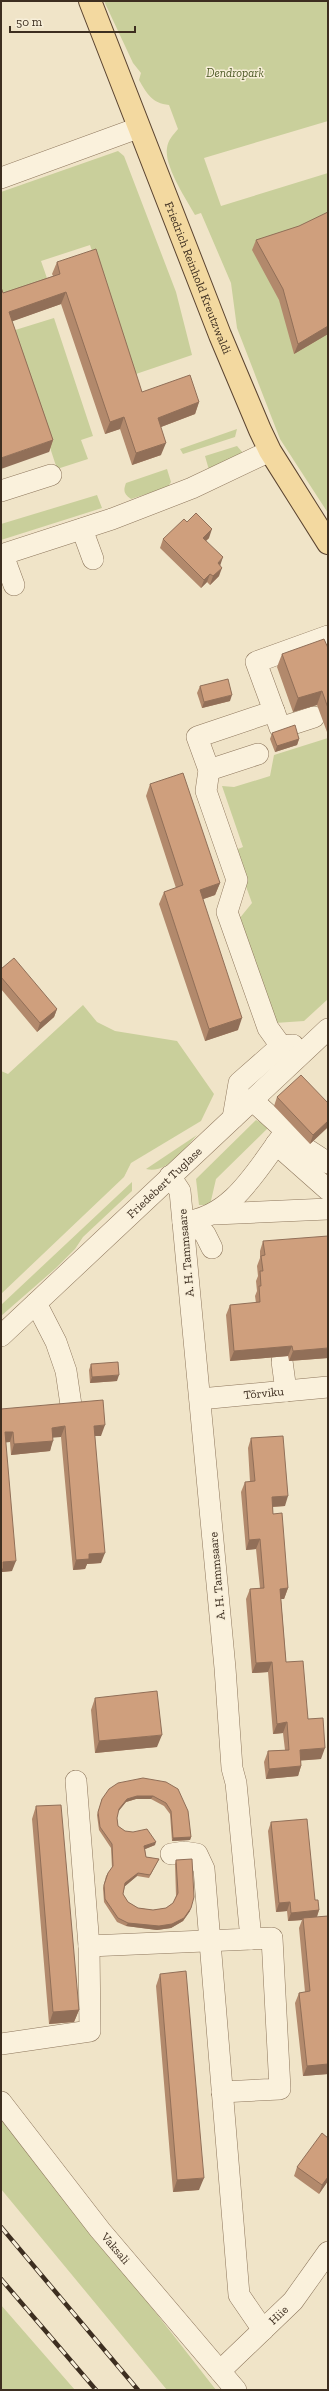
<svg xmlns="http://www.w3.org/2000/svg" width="329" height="2391" viewBox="0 0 329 2391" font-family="'Zilla Slab',serif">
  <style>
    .green { fill: #c9cf9b }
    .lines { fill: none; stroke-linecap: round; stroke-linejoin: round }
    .minor-casing { stroke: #8d765c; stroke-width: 22 }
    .major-casing { stroke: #5b4430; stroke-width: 24 }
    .minor { stroke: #faf1dc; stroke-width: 21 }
    .major { stroke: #f3d9a0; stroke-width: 22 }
    .rail-casing { stroke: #3d2e20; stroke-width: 4.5 }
    .rail { stroke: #f7eed8; stroke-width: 3; stroke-dasharray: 9; stroke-linecap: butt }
    .wall { fill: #b2896c }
    .shaded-wall { fill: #916f58 }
    .building { fill: #cf9f7d; stroke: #916f58 }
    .labels { text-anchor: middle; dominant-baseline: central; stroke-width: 3; stroke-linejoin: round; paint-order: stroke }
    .park-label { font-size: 12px; font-style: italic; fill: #4d5a26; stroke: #f7eed8 }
    .street-label { font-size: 12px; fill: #3d2e20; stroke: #f7eed8 }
  </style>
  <rect width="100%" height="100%" fill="#f0e4c8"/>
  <!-- green -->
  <path class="green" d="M104,1H328V121L204,158L221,206L328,173V513L280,439L237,328L231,283L201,213L195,215C186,199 164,166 167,148C168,140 173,135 178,129L169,105C152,103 147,94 139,80L141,73L133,63Z
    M118,151L124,156L176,292L192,355L133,375L90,245L41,261L48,281L1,297V192Z
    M54,318L93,436L81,440L88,459L57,469L12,331Z
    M237,429L235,437L183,454L180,449Z
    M237,446L243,453L209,470L205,456Z
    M167,469L171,482L168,487L131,499C124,494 123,491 126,483Z
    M97,495L102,508L1,540V524Z
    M328,738V999L304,1021L275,1023L239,919L252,903L233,851L243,847L222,786L234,787L270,776L274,755Z
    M83,1005L97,1022L115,1031L177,1041L214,1094L201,1121L131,1163L124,1177L1,1294V1071L8,1074Z
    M256,1120L269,1127L216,1179L210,1205H199L196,1179Z
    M197,1135C184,1149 168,1174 146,1169Z
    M132,1182V1191L83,1237L75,1249L56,1268L1,1316V1305Z
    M1,2114L216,2390H167L1,2189Z
    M1,2305L75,2390H1Z"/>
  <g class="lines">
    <!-- minor casing -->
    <g class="minor-casing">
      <g id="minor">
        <path d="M1,178L138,128"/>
        <path d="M1,491L51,475"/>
        <path d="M82,529L93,559"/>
        <path d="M1,555L112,519L192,488L270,451"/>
        <path d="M3,555L14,585"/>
        <path d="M274,711L280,728L314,717"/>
        <path d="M209,770L258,754"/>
        <path d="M281,1046L268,1028L227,912L237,880L206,791L209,770L197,737L274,711L256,662L328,636"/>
        <path d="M252,1100L305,1148L328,1163"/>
        <path d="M233,1118L239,1083L281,1046L293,1045"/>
        <path d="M276,1144L328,1190"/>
        <path d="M215,1214L328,1209"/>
        <path d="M191,1221L205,1234L212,1248"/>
        <path d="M183,1222C233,1218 258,1167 286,1131"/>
        <path d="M36,1303L56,1342L66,1371L71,1405"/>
        <path id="s1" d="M1,1336L328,1029"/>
        <path d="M282,1361L286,1391"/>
        <path id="s2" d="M200,1399L328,1387"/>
        <path d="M171,1854L184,1852L197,1854L204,1869L239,2295L263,2330"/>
        <path d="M89,1946L251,1939L236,1783L232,1768L225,1668L180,1191L170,1176"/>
        <path d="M1,2044L90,2031L89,1946L76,1781"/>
        <path d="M222,2092L280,2089L272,1938L251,1939"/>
        <path id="s3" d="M1,2102L100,2230L236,2390"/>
        <path id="s4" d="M220,2371L293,2301L328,2252"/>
      </g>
    </g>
    <!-- major casing -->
    <g class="major-casing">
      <g id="major">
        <path id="s5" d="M90,1L220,335L260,430L270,451L328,543"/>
      </g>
    </g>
    <!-- minor -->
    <use href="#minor" class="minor"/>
    <!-- major -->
    <use href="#major" class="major"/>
    <!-- rail casing -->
    <g class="rail-casing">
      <path id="rail" d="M1,2227L138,2390
        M1,2279L96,2390"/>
    </g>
    <!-- rail -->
    <use href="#rail" class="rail"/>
  </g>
  <!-- wall -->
  <path class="wall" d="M256,240L328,334L294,354L279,300L252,250Z
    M57,262L142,392L199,402L195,414L161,427V455L132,465L120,429L105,434L61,304L12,321L53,440L49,452L3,293L53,276L52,274Z
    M187,522L209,538L206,541L220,566L219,576L210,585L207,582L201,588L160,548L163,539Z
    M328,648V732H327L317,705L293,712L277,667L282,654Z
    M200,686L230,701L202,708L197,693Z
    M272,733L299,739L297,745L275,752L270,739Z
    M150,784L220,883L215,895L203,899L238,1030L205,1041L159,904L164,892L176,888L146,796Z
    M1,969L57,1009L54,1017L37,1032L1,989Z
    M277,1097L328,1103V1127L310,1144L274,1106Z
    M263,1241L328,1358L289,1361L288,1356L230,1361L226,1315L230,1305L256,1303L255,1296L257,1291L256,1281L258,1276L257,1266L260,1258V1251Z
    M91,1364L117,1381L90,1383L89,1370Z
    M1,1409L101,1436H95L101,1563L87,1564L85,1569L73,1570L61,1437H53L50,1451L11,1455L10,1442H5L12,1571L2,1572Z
    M251,1438L285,1506L273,1507V1514L288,1588L284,1599H281L286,1662L308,1719L321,1759L301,1760V1766L298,1776L266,1779L264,1762L268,1751L285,1750L283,1733L273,1734L268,1672L252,1673L246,1599L250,1589L260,1588L256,1549L246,1550L241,1492L245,1482H250L248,1448Z
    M95,1698L157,1747L95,1753L91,1710Z
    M166,1782L191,1837L190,1840L172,1841L170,1814L164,1806L151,1799H136L126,1802L118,1811L117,1818L118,1826L125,1831L155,1845L145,1849L146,1857L159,1859L149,1878L137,1876L125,1886L123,1894L128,1902L138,1908L153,1910L166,1908L173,1903L176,1896L175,1864L176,1860L190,1911L183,1921L171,1928L157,1930L126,1926L117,1922L104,1902L103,1888L106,1876L112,1868L111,1848L99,1830L97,1815L102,1799Z
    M36,1806L79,2010L74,2022L49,2024L32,1819Z
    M271,1822L315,1900L319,1910L317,1917L328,1916V2074L303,2076L295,2003L299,1993L305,1992L299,1928L302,1920L288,1921L287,1911L276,1912L268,1831Z
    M160,1974L199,2190L173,2192L156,1986Z
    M328,2138V2181L319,2194L294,2176L297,2167Z"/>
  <!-- shaded-wall -->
  <path class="shaded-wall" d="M66,292L61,304L5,324L9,312Z
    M328,326V334L294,354L298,344Z
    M199,402L195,414L153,430L158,418Z
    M124,417L120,429L105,434L110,422Z
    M53,440L49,452L1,469V458Z
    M166,443L161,455L132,465L136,453Z
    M212,529L209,538L200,546L203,538Z
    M223,557L220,566L218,563Z
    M222,568L219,576L210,585L213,576Z
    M210,574L207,582L201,588L204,580Z
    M322,691L317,705L293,712L298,698Z
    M232,695L230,701L202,708L204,702Z
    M299,739L297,745L275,752L277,746Z
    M220,883L215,895L195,902L200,890Z
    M57,1009L54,1017L37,1032L40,1023Z
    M242,1018L238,1030L205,1041L209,1029Z
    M328,1121V1127L310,1144L313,1135Z
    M292,1346L288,1356L230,1361L234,1351Z
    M328,1348V1358L289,1361L293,1351Z
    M119,1375L117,1381L90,1383L92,1377Z
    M105,1425L101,1436H90L94,1426Z
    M65,1426L61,1437L49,1438L52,1428Z
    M5,1432H13L10,1442L1,1443Z
    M53,1441L50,1451L11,1455L14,1444Z
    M288,1496L285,1506L268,1507L272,1497Z
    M260,1539L256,1549L246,1550L249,1540Z
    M105,1553L101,1563L87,1564L85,1569L73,1570L76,1560L89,1554Z
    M16,1561L12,1571L2,1572L1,1575V1567L3,1562Z
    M288,1588L284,1599H277L280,1589Z
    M272,1662L268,1672L252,1673L256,1663Z
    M287,1722L283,1733L273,1734L277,1724Z
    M162,1735L157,1747L95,1753L99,1741Z
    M325,1748L321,1759L296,1761L300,1750Z
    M301,1766L298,1776L266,1779L269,1769Z
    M137,1796H153L151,1799H136L126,1802L118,1812L119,1809L127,1799Z
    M191,1837L190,1840L172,1841L173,1838Z
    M156,1842L155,1845L143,1850L144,1846Z
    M138,1873L137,1876L124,1887L125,1883Z
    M290,1902L287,1911L276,1912L279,1903Z
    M191,1908L190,1911L183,1921L171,1928L157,1930L126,1926L128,1923Z
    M319,1910L316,1919L303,1918L302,1920L288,1921L291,1913Z
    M79,2010L74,2022L49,2024L53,2012Z
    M328,2064V2074L303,2076L307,2066Z
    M328,2177V2181L319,2194L322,2185Z
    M204,2178L199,2190L173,2192L177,2180Z"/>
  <!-- building -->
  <path class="building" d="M328,212V326L298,344L283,289L256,240L299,226Z
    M96,249L142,392L190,375L199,402L158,418L166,443L136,453L124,417L110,422L66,292L9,312L53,440L1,458V287L3,293L60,274L57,262Z
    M196,513L212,529L203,538L223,557L218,563L222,568L213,576L210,574L204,580L163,539L184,519L187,522Z
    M324,639L328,648V708L322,691L298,698L282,654Z
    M228,679L232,695L204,702L200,686Z
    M295,725L299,739L277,746L272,733Z
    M183,773L220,883L200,890L242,1018L209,1029L164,892L183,885L150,784Z
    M14,958L57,1009L40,1023L1,977V969Z
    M301,1075L328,1103V1121L313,1135L277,1097Z
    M328,1236V1348L293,1351L292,1346L234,1351L230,1305L260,1302L259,1286H261L260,1271H263L261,1256L265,1255L263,1241Z
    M118,1362L119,1375L92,1377L91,1364Z
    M103,1400L105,1425L94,1426L105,1553L89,1554V1559L76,1560L65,1426L52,1428L53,1441L14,1444L13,1432H5L16,1561L3,1562V1569H1V1409Z
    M283,1436L288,1496L272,1497L273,1514L282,1513L288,1588L280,1589L286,1662L303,1661L308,1719L323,1718L325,1748L300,1750L301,1766L269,1769L268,1751L289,1750L287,1722L277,1724L272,1662L256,1663L250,1589L264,1588L260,1539L249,1540L245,1482L255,1481L251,1438Z
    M157,1691L162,1735L99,1741L95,1698Z
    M143,1778L166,1782L178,1789L188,1811L191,1837L173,1838L171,1811L166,1803L153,1796H137L127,1799L119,1809L117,1818L118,1826L125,1831L133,1832L147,1829L156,1842L144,1846L146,1857L159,1859L150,1875L138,1873L125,1883L123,1894L128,1902L138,1908L153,1910L166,1908L173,1903L178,1893L176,1860L192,1859L194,1897L191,1908L184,1918L172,1924L159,1926L128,1923L118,1918L105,1899L104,1885L108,1873L113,1866L112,1844L100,1827L98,1812L102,1799L109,1789L118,1783Z
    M61,1805L79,2010L53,2012L36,1806Z
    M307,1819L315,1900H318L319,1910L291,1913L290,1902L279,1903L271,1822Z
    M328,1916V2064L307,2066L299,1993L310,1991L303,1918Z
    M186,1971L204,2178L177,2180L160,1974Z
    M322,2133L328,2138V2177L322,2185L297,2167Z"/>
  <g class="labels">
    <!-- park labels -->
    <g class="park-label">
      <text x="235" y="73">Dendropark</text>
    </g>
    <!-- street labels -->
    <g class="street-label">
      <text stroke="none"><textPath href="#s5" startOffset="297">Friedrich Reinhold Kreutzwaldi</textPath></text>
      <text stroke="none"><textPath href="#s1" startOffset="224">Friedebert Tuglase</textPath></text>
      <text transform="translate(186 1253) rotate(-95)">A. H. Tammsaare</text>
      <text stroke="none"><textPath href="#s2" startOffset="64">Tõrviku</textPath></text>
      <text transform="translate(217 1576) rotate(-95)">A. H. Tammsaare</text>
      <text stroke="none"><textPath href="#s3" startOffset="186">Vaksali</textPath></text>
      <text stroke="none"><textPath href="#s4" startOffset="81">Hiie</textPath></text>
    </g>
  </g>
  <!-- border -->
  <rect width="329" height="2391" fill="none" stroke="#3d2e20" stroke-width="4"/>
  <!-- scale -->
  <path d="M10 26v6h125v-6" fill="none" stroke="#3d2e20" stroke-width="2"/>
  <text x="16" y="26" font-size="12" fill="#3d2e20" stroke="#f7eed8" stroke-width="3" paint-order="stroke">50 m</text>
</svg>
